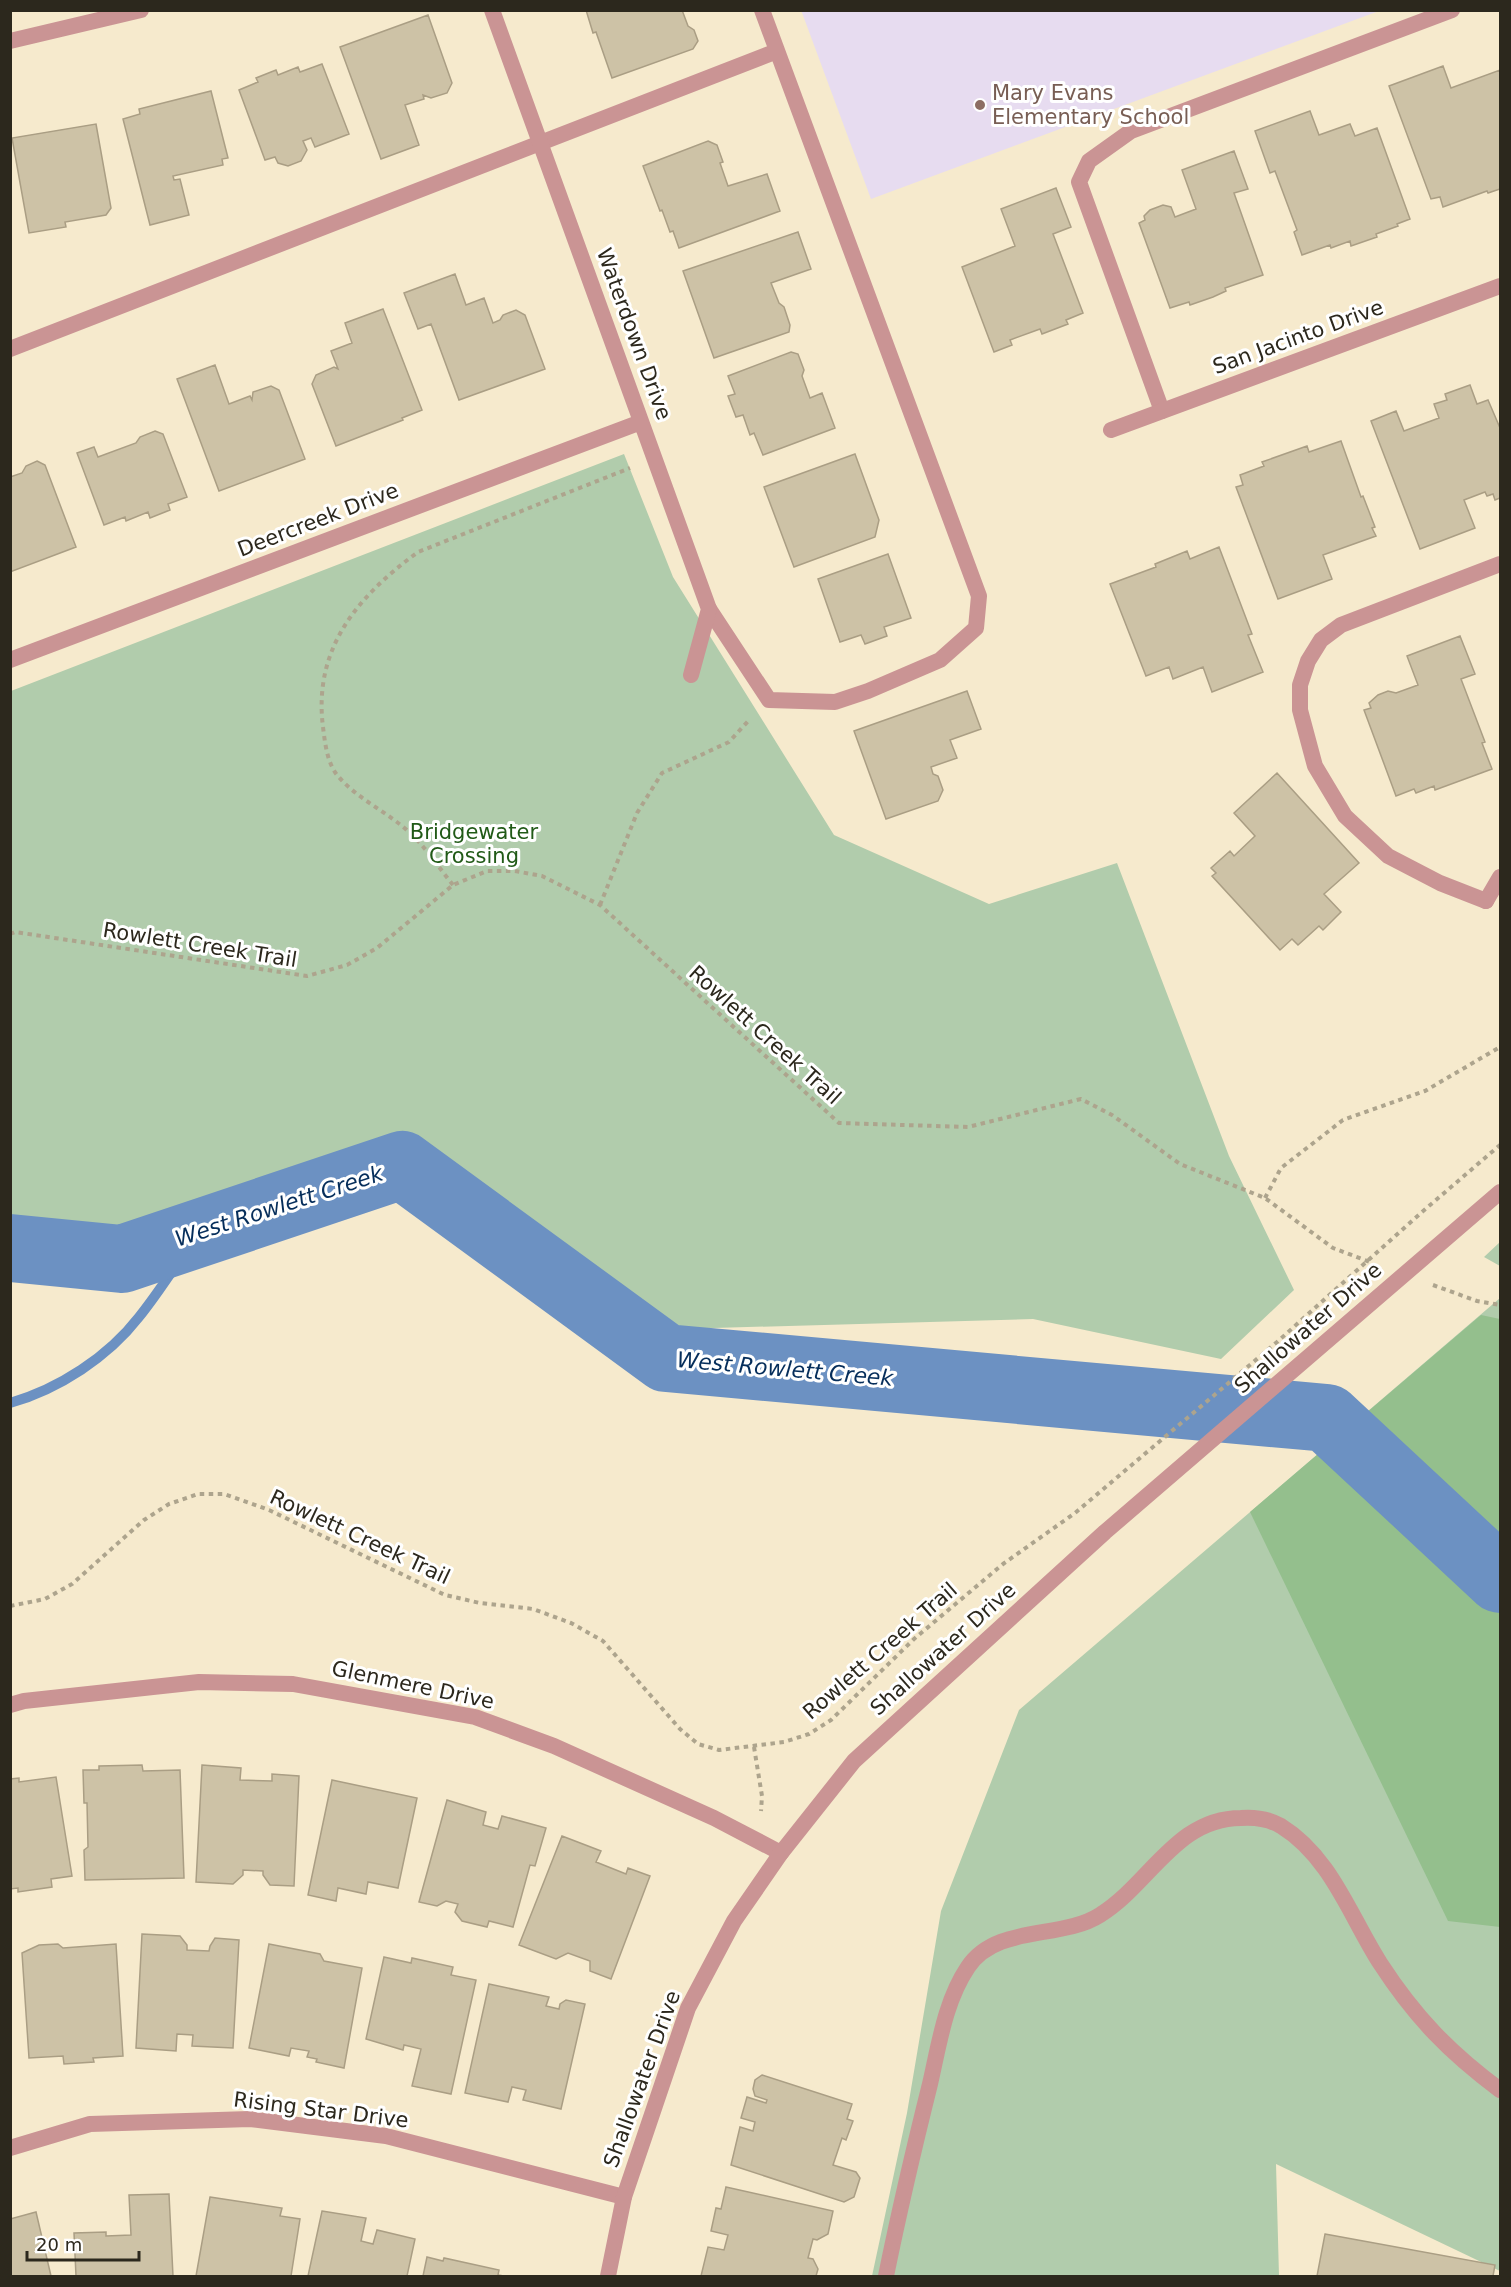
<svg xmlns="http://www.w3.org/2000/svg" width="1511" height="2287" viewBox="0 0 1511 2287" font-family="'DejaVu Sans',sans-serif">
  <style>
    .education { fill: #e7dcf0 }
    .green { fill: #b1ccac }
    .forest { fill: #94bf8d }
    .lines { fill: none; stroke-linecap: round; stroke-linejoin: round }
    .stream { stroke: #6c91c2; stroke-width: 10 }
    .river { stroke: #6c91c2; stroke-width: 68 }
    .building { fill: #cdc2a6; stroke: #aa9e84; stroke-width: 1.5 }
    .path { stroke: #ada48d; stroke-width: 4; stroke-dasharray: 4.5 4.5; stroke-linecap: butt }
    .service { stroke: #ca9494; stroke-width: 16 }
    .minor { stroke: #ca9494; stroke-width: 16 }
    .tertiary { stroke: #ca9494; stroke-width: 16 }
    .education-dot { fill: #8d6e63; stroke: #fff; stroke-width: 2 }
    .labels { text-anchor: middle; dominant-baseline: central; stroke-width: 6; stroke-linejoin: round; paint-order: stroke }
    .education-label { font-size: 21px; fill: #785e54; stroke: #fff; text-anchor: start }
    .street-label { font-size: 21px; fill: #2c281d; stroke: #fff }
    .park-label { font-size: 21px; fill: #215a17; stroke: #fff }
    .water-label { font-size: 22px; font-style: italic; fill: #062e5b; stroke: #fff }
  </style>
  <rect width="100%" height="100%" fill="#f6eacd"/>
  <!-- education -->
  <path class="education" d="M801,10H1379V11L871,199Z"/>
  <!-- green -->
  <path class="green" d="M624,454L673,577L834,835L989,904L1117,863L1229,1156L1294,1290L1221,1359L1033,1319L680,1329L415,1147L115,1244L11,1230V691Z
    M1500,1242V1266L1484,1257Z
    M1500,1298V2271L1276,2164L1279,2276H872L907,2113L941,1911L1019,1710Z"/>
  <!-- forest -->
  <path class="forest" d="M1481,1315L1500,1319V1927L1448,1921L1250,1512Z"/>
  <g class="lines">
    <!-- stream -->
    <path class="stream" d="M10,1403C59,1389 108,1357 139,1317C160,1291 178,1262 197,1234"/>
    <!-- river -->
    <path class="river" d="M10,1248L122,1259L402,1165L666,1358L1327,1418L1500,1579"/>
  </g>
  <!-- building -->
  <path class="building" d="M586,10H682L688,26L694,30L698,41L693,49L612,78L596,32L593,33Z
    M428,15L452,83L447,93L431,98L423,95L424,99L405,105L419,145L381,159L340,47Z
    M322,64L349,134L315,147L311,138L303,141L307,150L301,161L288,166L278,163L275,157L265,160L239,90L258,82L256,78L276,70L278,75L298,67L300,72Z
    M1443,66L1451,88L1500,70V189L1488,193L1487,191L1443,207L1440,197L1431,199L1389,86Z
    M211,91L228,158L222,159L223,165L173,176L174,180L180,179L189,215L150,225L123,119L140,114L139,109Z
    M1310,111L1319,135L1350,124L1355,136L1377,128L1410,219L1397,224L1398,226L1376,234L1377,237L1351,246L1350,241L1331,248L1330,245L1302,255L1294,232L1297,230L1275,171L1270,173L1255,131Z
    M96,124L111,208L106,215L65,222L66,227L29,233L12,138Z
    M708,141L717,145L723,162L720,163L728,186L767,174L780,211L679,248L673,231L670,232L662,210L660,211L643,166Z
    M1234,151L1248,189L1234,193L1263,275L1225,288L1226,291L1213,297L1190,305L1189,302L1170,308L1139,223L1145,220L1144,216L1150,210L1163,205L1171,207L1175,217L1196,209L1182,170Z
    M1056,188L1071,227L1053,234L1083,313L1066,320L1068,324L1042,334L1040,329L1010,340L1012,345L994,352L962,267L1015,246L1001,209Z
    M798,232L811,269L771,283L779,303L784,307L790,325L789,332L714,358L683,271Z
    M455,274L466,305L484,298L493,323L500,320L503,315L516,310L525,315L545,369L459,400L431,324L418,329L404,293Z
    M383,309L422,410L402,418L403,420L336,446L312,384L316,375L334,367L338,369L331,351L352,343L345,323Z
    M791,352L798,354L804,370L802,376L810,398L822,393L835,428L763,455L754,433L750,435L743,415L736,417L728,396L735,394L728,376Z
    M215,365L229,404L250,396L252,400L253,392L271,386L279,390L305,459L219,491L177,379Z
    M1470,385L1477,404L1488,400L1500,428V498L1495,500L1493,494L1487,496L1485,492L1464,500L1475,528L1420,549L1371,421L1396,411L1404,431L1439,418L1434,404L1447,400L1445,394Z
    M155,431L163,434L187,497L168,504L170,510L150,518L148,512L126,521L125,517L104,525L77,453L94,447L98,457L136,443L140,437Z
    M1341,441L1361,497L1363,496L1375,527L1372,528L1376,536L1323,555L1332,579L1278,599L1236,487L1243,485L1240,475L1264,466L1262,462L1307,446L1309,452Z
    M855,454L879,520L875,537L794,567L764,487Z
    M37,461L45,465L76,547L10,572V477L22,473L26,466Z
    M1219,547L1252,634L1248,635L1263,672L1212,692L1203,667L1173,679L1169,667L1146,676L1110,584L1156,567L1155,564L1187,551L1190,559Z
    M888,554L911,618L884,627L887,636L865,644L861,635L840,642L818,579Z
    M1460,636L1475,674L1461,679L1485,742L1482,743L1492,769L1435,790L1434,786L1416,793L1414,789L1396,796L1364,710L1371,708L1369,703L1378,695L1388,691L1396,693L1418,685L1407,656Z
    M967,691L981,729L950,740L957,758L931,767L933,774L938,776L943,790L938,801L886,819L854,731Z
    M1277,773L1359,863L1324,894L1341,912L1323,930L1319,926L1298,945L1292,939L1280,950L1212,876L1216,873L1211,868L1230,851L1234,856L1255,836L1234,813Z
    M142,1765L143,1771L180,1770L184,1878L85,1880L84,1850L88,1847L87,1803H84L83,1770H99V1766Z
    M202,1765L241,1768L240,1780L272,1781V1774L299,1776L294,1886L270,1885L263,1875V1871L243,1870V1875L233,1884L196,1882Z
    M56,1777L72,1876L51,1879L52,1887L18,1892V1888L10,1889V1779L19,1778V1782Z
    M332,1780L417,1798L398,1888L368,1882L366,1894L338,1888L336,1901L308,1895Z
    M447,1800L486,1812L483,1825L498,1829L502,1816L546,1828L535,1866L530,1865L513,1927L489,1921L487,1927L462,1921L455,1912L458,1904L446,1901L437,1906L419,1902Z
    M562,1836L601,1851L596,1862L626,1874L628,1868L650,1876L611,1979L590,1971V1961L568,1953L556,1959L519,1945Z
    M142,1934L180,1936L187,1945V1950L209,1951L210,1946L215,1938L239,1940L233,2048L192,2046L193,2035L177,2034L176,2051L136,2048Z
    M58,1944L63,1948L116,1944L123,2056L93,2058L94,2062L64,2064L63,2056L29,2058L22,1953L39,1945Z
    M269,1944L320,1954L324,1961L362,1968L344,2068L316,2062L317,2059L307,2057L309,2051L291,2048L289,2056L249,2048Z
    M384,1957L411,1963L412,1958L453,1967L451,1975L476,1980L451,2094L412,2086L421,2049L404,2045L403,2050L366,2039Z
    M489,1984L549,1997L546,2006L559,2009L560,2004L566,2000L585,2004L561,2109L523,2100L526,2090L512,2087L508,2102L465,2093Z
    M762,2075L852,2104L847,2119L853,2121L846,2140L842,2138L833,2165L856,2172L860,2178L854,2197L844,2202L731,2165L740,2127L753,2131L755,2122L741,2118L747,2097L766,2103L767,2100L755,2096L753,2089L755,2080Z
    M726,2187L833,2211L828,2234L817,2240L813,2239L808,2258L813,2259L818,2269L816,2276H701L708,2247L724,2250L728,2235L711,2231L716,2208L721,2209Z
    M169,2194L173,2276H76L74,2233L106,2232V2236L131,2235L129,2195Z
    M210,2197L282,2208L280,2216L300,2219L291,2276H196Z
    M322,2211L366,2218L361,2241L373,2244L377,2230L415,2239L407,2276H308Z
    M36,2212L51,2276H10V2219Z
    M1325,2234L1495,2265L1493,2276H1317Z
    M427,2257L443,2261L444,2258L499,2270L498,2275L504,2276H423Z"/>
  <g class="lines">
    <!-- path -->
    <path class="path" d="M453,885C439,868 425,846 409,832C386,811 357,799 337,775C327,762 325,743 323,727C313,648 358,596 418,552L630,468
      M600,905L637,813L662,773L729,742L750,719
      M10,934L15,932L307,976L347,965L377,948L453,885L487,871H515L542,876L600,905L839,1123L968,1127L1081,1099L1112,1115L1180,1164L1265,1198L1333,1248L1370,1262
      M1265,1198L1281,1168L1343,1120L1425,1091L1500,1047
      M1433,1285L1477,1301L1500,1305
      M10,1606L45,1599L72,1584L144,1520L169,1504L198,1494H224L269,1510L445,1595L480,1603L533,1609L571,1623L603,1641L680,1729L698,1744L719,1750L784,1742L809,1734L831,1720L914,1639L1003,1564L1075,1513L1277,1342L1422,1212L1500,1145
      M754,1747L762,1796L761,1811"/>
    <!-- service -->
    <path class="service" d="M10,349L777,51
      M1162,411L1079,182L1089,161L1131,131L1452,10
      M709,609L769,700L835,702L868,691L940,660L976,628L979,596L762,10
      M1486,901L1440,883L1388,856L1345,816L1315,766L1300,710V685L1308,661L1321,640L1341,625L1500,564
      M886,2276C899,2212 914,2148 930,2084C939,2045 945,2001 968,1967C997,1924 1061,1940 1100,1915C1150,1884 1176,1818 1241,1818C1255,1817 1269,1819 1281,1826C1331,1857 1350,1916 1380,1963C1415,2017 1449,2052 1500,2090"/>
    <!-- minor -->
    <path class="minor" d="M492,10L709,609L691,675
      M10,41L141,10
      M1111,430L1500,286
      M10,660L641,422
      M1486,901L1500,877
      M10,1705L24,1701L199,1682L293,1684L475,1717L554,1746L714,1818L781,1853
      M10,2148L90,2124L250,2119L386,2136L624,2197"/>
    <!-- tertiary -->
    <path class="tertiary" d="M608,2276L624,2197L688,2008L734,1921L781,1853L854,1761L1105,1532L1500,1192"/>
  </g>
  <!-- markers -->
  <circle class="education-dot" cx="980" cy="105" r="6"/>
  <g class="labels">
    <!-- education labels -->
    <g class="education-label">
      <text x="992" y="93">Mary Evans<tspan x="992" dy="24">Elementary School</tspan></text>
    </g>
    <!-- street labels -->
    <g class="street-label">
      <text transform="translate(634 334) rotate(70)">Waterdown Drive</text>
      <text transform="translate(1298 337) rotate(-20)">San Jacinto Drive</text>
      <text transform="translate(318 520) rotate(-21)">Deercreek Drive</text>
      <text transform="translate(200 945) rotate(9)">Rowlett Creek Trail</text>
      <text transform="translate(765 1035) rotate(42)">Rowlett Creek Trail</text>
      <text transform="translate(1308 1328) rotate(-41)">Shallowater Drive</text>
      <text transform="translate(360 1537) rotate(25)">Rowlett Creek Trail</text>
      <text transform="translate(943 1649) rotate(-42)">Shallowater Drive</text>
      <text transform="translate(880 1651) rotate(-41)">Rowlett Creek Trail</text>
      <text transform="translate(413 1685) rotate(12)">Glenmere Drive</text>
      <text transform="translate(642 2079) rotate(-70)">Shallowater Drive</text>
      <text transform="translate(321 2110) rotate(7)">Rising Star Drive</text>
    </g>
    <!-- park labels -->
    <g class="park-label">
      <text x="474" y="832">Bridgewater<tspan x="474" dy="24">Crossing</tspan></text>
    </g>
    <!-- water labels -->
    <g class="water-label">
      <text transform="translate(279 1206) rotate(-18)">West Rowlett Creek</text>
      <text transform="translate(785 1369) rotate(5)">West Rowlett Creek</text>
    </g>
  </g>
  <!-- border -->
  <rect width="1511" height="2287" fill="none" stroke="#2c281d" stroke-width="24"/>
  <!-- scale -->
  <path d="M27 2251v9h112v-9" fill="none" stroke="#2c281d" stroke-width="3"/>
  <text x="36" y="2251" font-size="18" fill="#2c281d" stroke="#ffffff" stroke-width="4.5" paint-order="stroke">20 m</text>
</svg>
